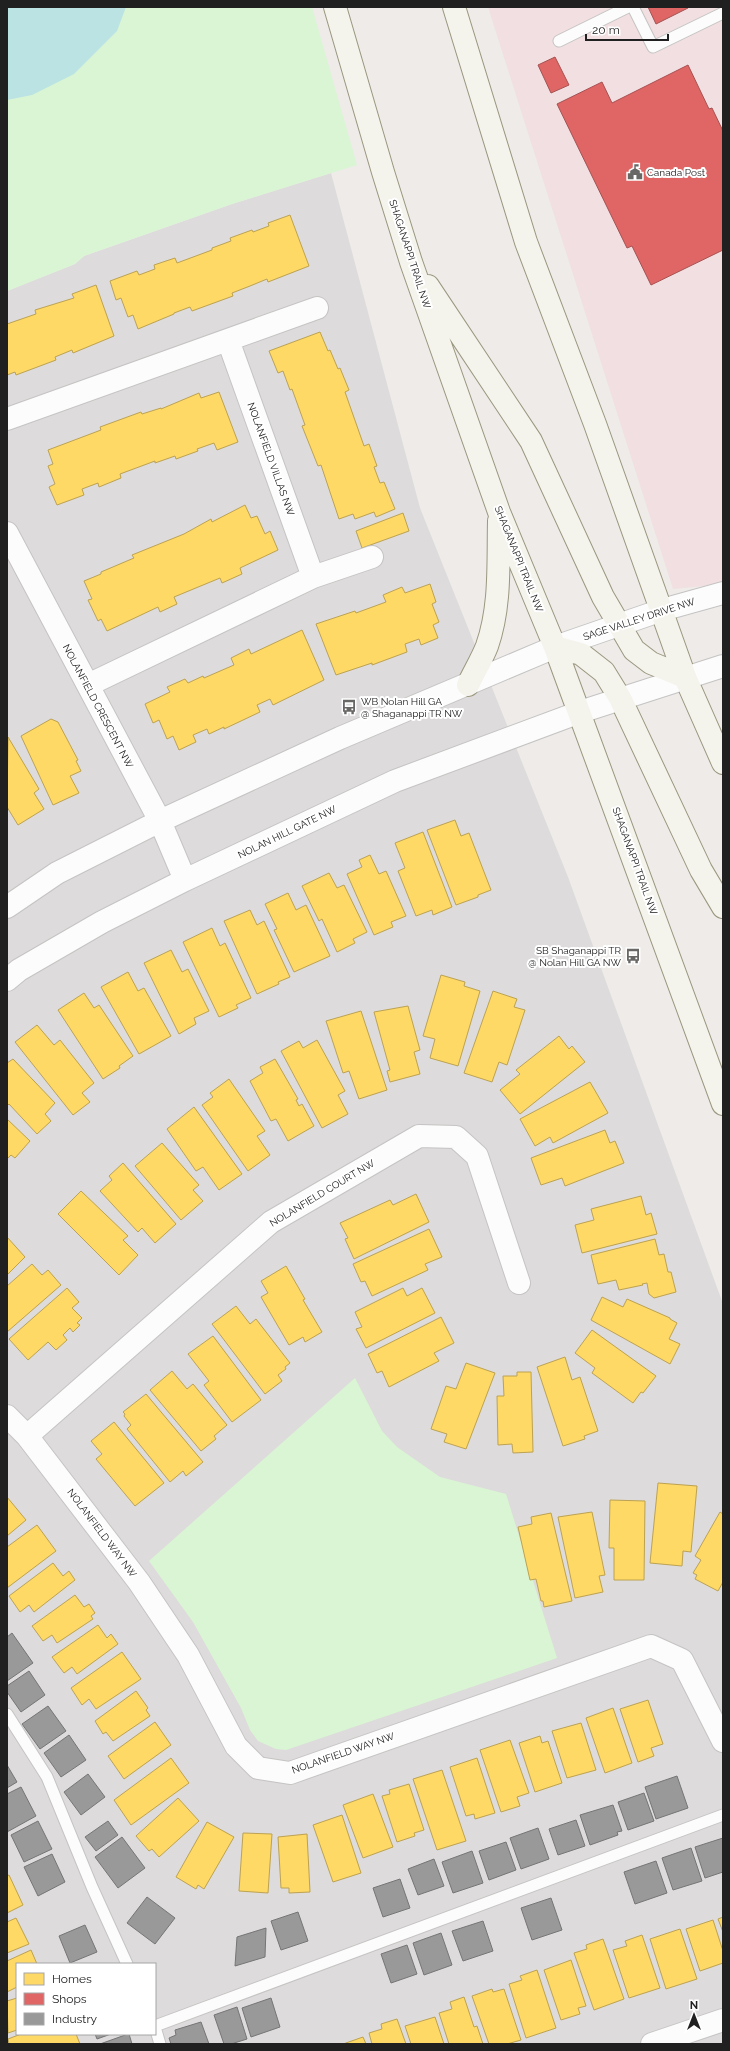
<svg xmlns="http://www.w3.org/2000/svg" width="730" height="2051" viewBox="0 0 730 2051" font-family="Raleway,sans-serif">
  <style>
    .residential { fill: #dddbdb; fill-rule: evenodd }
    .commercial { fill: #f1dfe1 }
    .park { fill: #daf5d4 }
    .water { fill: #bbe3e3 }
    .homes { fill: #ffd966; stroke: #bca251 }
    .shops { fill: #e06666; stroke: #a65151 }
    .industry { fill: #999; stroke: #757575 }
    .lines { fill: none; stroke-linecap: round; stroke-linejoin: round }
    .service-casing { stroke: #c5c4c3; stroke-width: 13 }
    .minor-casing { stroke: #c5c4c3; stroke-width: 24 }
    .secondary-casing { stroke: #9a977f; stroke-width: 24 }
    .service { stroke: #fcfcfc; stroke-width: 11 }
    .minor { stroke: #fcfcfc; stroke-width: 22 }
    .secondary { stroke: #f4f3ec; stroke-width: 22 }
    .labels { text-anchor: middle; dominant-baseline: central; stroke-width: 4; stroke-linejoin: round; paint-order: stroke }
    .poi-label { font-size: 10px; fill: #202020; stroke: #fff; text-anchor: start }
    .street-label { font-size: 10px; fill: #202020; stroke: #fff }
  </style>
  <rect width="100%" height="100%" fill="#eeebe9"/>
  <!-- residential -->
  <path class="residential" d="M331,173L420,508L568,877L723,1304V2044H7V291L75,264L84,256L232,204ZM17,1964H155V2034H17Z"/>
  <!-- commercial -->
  <path class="commercial" d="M488,7H723V584L673,589Z"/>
  <!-- park -->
  <path class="park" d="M7,7H312L357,165L232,204L84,256L75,264L7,291Z
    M355,1378L382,1431L397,1447L440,1477L506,1494L557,1658L286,1750L276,1749L258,1741L250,1730L241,1708L193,1622L149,1561Z"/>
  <!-- water -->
  <path class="water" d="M7,7H126L117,31L74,74L32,95L7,100Z"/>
  <!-- homes -->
  <path class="homes" d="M290,215L309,266L268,282L267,279L250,286L232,293L233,296L192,311L190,307L174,313V314L138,329L133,315L128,317L121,298L116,300L110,281L137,271L139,275L155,269L154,265L175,258L177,263L212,250V248L231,241L230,238L252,230L253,232L269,226L268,223Z
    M96,285L114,336L73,353L72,350L55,357L56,360L16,375L15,372L7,375V324L36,314L35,310L74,298L72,294Z
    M320,332L328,351L330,350L338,369L340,368L349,390L345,392L364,446L369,444L377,466L374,467L380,483L384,482L395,509L376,517L374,512L355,519L353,514L339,519L321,465L318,466L302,426L305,425L292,389L290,390L283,371L278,373L269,351Z
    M219,392L238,442L217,450L214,443L197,449L198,451L176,459L175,456L155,463V461L120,474L121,478L99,487L98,483L82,489L84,495L57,505L49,487L55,484L48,466L53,464L48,450L101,430L100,427L141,412L142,414L161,408V409L199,393L201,398Z
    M245,505L251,518L257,516L265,534L270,531L278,550L240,568L242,574L222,583L220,578L174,597L177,604L160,612L158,607L107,631L101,619L98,621L88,600L92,599L84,581L101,574V572L134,558L132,555L184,534L211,519L212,522Z
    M403,513L409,531L362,548L356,531Z
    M430,584L436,602L432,604L439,622L433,625L438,638L421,645L419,639L405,644L407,652L372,665V663L336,675L316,624L355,611L356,613L386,602L383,595L402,587L405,593Z
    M302,630L324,680L273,705L270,699L257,705L260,712L224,729V727L209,734L207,729L193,735L196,742L179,750L173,736L167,739L159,720L153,723L145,704L170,692L167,687L185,679L188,683L203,676L204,678L234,665L231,658L249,649L251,654Z
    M51,719L58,722L78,760L76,761L81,771L70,776L79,793L53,805L21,736Z
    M8,737L39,789L34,793L44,809L18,825L7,807Z
    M455,820L461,836L469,833L491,890L478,895V897L456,905L427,830Z
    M423,832L452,907L433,915L432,910L416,916L398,871L405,868L395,843Z
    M370,855L379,874L386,871L406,916L391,922L393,927L374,935L347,874L362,867L359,860Z
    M329,873L337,888L344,885L367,932L353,939L355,943L337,952L322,919L319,921L302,886Z
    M288,893L296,910L306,905L330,956L294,972L274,930L277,929L265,904Z
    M250,910L257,925L264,921L290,977L278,982L279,984L257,994L224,921Z
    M212,928L220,946L225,943L251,998L236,1005L238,1008L219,1017L183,942Z
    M171,950L182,972L188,969L209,1011L194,1018L196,1024L179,1034L144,963Z
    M128,972L138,991L144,988L171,1036L139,1054L101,987Z
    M441,975L465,982L464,986L480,991L458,1066L430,1058L435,1039L423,1036Z
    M493,991L517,999L514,1007L525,1010L507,1065L499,1062L492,1082L464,1073Z
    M84,993L94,1008L99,1005L133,1056L119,1066L120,1068L103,1079L58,1010Z
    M408,1006L420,1050L414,1052L420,1074L390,1082L387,1071L390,1070L374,1012Z
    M361,1011L387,1090L359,1099L349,1071L343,1073L326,1021Z
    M37,1025L54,1045L60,1040L94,1083L82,1093L90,1102L73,1115L15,1042Z
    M559,1036L569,1049L572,1046L585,1062L520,1114L500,1090L520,1074L516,1070Z
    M317,1040L345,1091L338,1095L348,1114L322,1128L281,1051L299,1041L303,1048Z
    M13,1059L55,1103L45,1114L51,1121L37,1134L9,1104L7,1106V1063Z
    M275,1059L298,1099L296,1100L299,1106L302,1104L314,1126L288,1141L276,1119L271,1121L250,1081L263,1073L260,1067Z
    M229,1079L265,1131L257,1136L270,1155L248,1171L202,1105L213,1097L210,1093Z
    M590,1082L608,1113L553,1143L550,1137L535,1146L520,1119Z
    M194,1107L242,1174L219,1190L203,1167L196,1171L167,1129Z
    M7,1119L30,1141L15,1158L11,1155L7,1159Z
    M605,1130L610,1143L615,1141L624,1163L565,1186L562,1178L541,1185L531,1158Z
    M162,1143L199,1185L193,1190L203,1201L181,1220L135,1166Z
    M123,1163L176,1224L155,1243L142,1228L138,1232L100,1191L112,1180L109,1176Z
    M81,1191L128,1236L123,1240L138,1255L119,1275L58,1214Z
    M416,1194L429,1222L354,1259L345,1239L348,1238L340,1223L390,1200L393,1205Z
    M641,1196L646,1215L651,1213L657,1234L582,1253L575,1225L594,1220L591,1209Z
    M429,1229L442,1257L425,1264L428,1270L372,1296L365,1281L361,1282L353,1264Z
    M7,1237L25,1257L7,1275Z
    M655,1239L659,1255L664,1254L668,1272H671L676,1292L654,1298L649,1294L647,1283L642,1284L643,1285L619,1290L616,1280L598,1284L591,1255Z
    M32,1264L42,1275L48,1270L61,1285L7,1332V1286Z
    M286,1266L305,1299L303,1300L322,1332L305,1342L303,1337L289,1345L261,1297L268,1293L261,1281Z
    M67,1288L79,1302L72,1308L82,1318L77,1323L80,1325L73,1332L70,1328L63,1335L67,1340L56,1350L48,1342L28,1360L9,1339Z
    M403,1288L407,1296L422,1288L435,1313L366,1348L356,1329L362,1327L355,1312Z
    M602,1297L623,1307L627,1299L670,1318V1319L677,1323L669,1339L680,1344L670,1364L591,1320Z
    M236,1306L250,1324L256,1319L290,1363L285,1367L286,1369L278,1375L282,1381L265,1394L212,1324Z
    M441,1317L454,1343L434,1353L439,1361L389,1387L382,1371L377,1373L368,1354Z
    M592,1330L656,1376L643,1393L641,1392L633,1403L592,1373L595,1368L575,1353Z
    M213,1336L261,1400L232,1422L204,1385L209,1381L188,1354Z
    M565,1357L572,1380L580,1377L598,1431L584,1436L585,1439L563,1446L537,1367Z
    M466,1363L495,1373L466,1449L444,1442L447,1434L431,1429L446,1386L456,1389Z
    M172,1371L187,1389L193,1384L227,1425L214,1436L216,1439L201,1451L150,1390Z
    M517,1372H531L533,1452L513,1453L512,1444L498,1445L497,1396H504L503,1376H517Z
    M146,1394L203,1462L186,1476L183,1471L170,1482L127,1429L131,1425L124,1416L125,1414L123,1412Z
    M114,1422L164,1483L135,1506L96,1459L102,1454L91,1441Z
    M658,1483L697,1486L691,1552L683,1551L682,1566L650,1563Z
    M7,1497L26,1520L7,1536Z
    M610,1500L645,1501L644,1580H614V1548H609Z
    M592,1512L605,1575L599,1576L603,1592L575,1598L558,1517Z
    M720,1512L723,1514V1582L718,1591L695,1579L697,1575L693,1573L701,1560L695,1556Z
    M551,1513L572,1601L544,1607L543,1601H541L536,1579L530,1580L518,1527L532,1524L531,1517Z
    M37,1525L56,1551L7,1588V1547Z
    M53,1563L63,1576L69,1571L75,1580L34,1612L29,1605L20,1612L9,1596Z
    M75,1595L84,1607L89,1604L95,1613L91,1616L93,1619L57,1643L52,1635L43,1641L32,1626Z
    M98,1625L107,1638L111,1634L118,1644L77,1674L72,1667L64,1673L52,1657Z
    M122,1652L141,1679L96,1709L89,1699L82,1705L71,1688Z
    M136,1691L148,1708L146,1710L150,1716L113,1741L106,1732L103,1734L95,1721Z
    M648,1700L663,1744L651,1748L654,1756L638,1762L620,1709Z
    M613,1708L632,1763L605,1773L586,1718Z
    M155,1722L171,1745L124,1779L108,1756Z
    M581,1723L596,1770L567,1778L552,1731Z
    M540,1736L542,1743L548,1741L562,1783L535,1792L519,1743Z
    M510,1740L529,1793L517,1797L520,1806L501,1812L480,1750Z
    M171,1758L189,1783L131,1825L114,1800Z
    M477,1758L495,1813L475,1819L474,1814L466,1816L450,1767Z
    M442,1770L466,1841L437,1850L413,1779Z
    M409,1784L424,1830L414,1833L415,1836L397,1842L382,1796L390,1794L389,1790Z
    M373,1794L393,1847L363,1858L343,1805Z
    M178,1798L199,1821L159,1857L152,1849L149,1851L136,1836Z
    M342,1815L361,1873L333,1882L313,1825Z
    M207,1822L234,1837L204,1889L198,1885L196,1889L176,1877Z
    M243,1833L272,1834L268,1893L239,1891Z
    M307,1834L310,1892L289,1893V1888H281L278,1837Z
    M9,1875L23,1905L7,1913V1876Z
    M723,1917V1932L718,1919Z
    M16,1918L29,1944L7,1953V1922Z
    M713,1920L723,1951V1963L700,1971L686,1929Z
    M680,1929L697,1979L666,1989L650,1939Z
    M642,1935L660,1988L629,1998L613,1950L627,1946L625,1941Z
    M603,1939L624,1999L594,2010L574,1953L587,1949L586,1945Z
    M31,1950L37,1964H17V1987L7,1992V1961Z
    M571,1960L586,2006L578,2008L580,2014L561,2020L544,1970Z
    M537,1970L556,2028L526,2038L509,1984L522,1980L520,1976Z
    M492,1989L493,1992L504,1989L521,2040L507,2044H489L472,1996Z
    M464,1997L474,2027L477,2026L483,2044H449L439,2013L452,2009L450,2002Z
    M17,1998V2030L8,2033L7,2001Z
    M435,2017L444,2044H411L405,2026Z
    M397,2019L406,2044H372L369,2033L382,2029L381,2024Z
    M21,2034H76L80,2044H9L8,2039Z
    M363,2037L366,2044H343Z"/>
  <!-- shops -->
  <path class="shops" d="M648,7H688V8L656,24Z
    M555,57L569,85L551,93L538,65Z
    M688,65L709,109L712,108L723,131V250L651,285L632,246L627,248L557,104L602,82L612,103Z"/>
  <!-- industry -->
  <path class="industry" d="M12,1633L33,1663L7,1681V1637Z
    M29,1671L45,1695L21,1712L7,1692V1686Z
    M48,1706L66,1731L40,1749L22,1724Z
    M69,1735L86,1760L61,1777L44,1753Z
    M7,1765L17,1782L7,1788Z
    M88,1774L105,1797L81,1815L64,1792Z
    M677,1776L688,1808L656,1819L645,1787Z
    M21,1787L36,1816L7,1832V1794Z
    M644,1793L654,1821L628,1830L618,1802Z
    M613,1805L622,1831L617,1832L618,1835L590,1845L580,1815Z
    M576,1820L585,1846L558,1855L549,1829Z
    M38,1821L52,1849L24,1862L11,1835Z
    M108,1821L118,1835L96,1851L85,1837Z
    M538,1828L549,1859L521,1869L510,1838Z
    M122,1837L145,1868L118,1888L95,1857Z
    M723,1838V1872L705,1878L695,1847Z
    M506,1842L516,1870L489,1880L479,1851Z
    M691,1848L702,1881L673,1890L662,1858Z
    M472,1851L483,1883L453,1893L442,1862Z
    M52,1854L65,1882L38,1896L24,1867Z
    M434,1859L444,1886L418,1895L408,1869Z
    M656,1861L667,1893L635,1904L624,1872Z
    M400,1879L410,1908L383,1917L373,1888Z
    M147,1897L175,1918L155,1944L127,1923Z
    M551,1898L562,1930L532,1940L521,1908Z
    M298,1912L308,1941L281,1950L271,1921Z
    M483,1921L493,1951L463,1961L452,1931Z
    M85,1925L97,1952L70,1963L59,1936Z
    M266,1928L265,1957L235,1966L237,1937Z
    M441,1933L452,1965L424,1975L413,1943Z
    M407,1945L417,1974L391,1983L381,1954Z
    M271,1998L280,2027L251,2037L242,2008Z
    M237,2007L247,2039L231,2044H224L214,2015Z
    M201,2022L209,2044H171L169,2038L176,2035L175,2030Z
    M95,2034H111L97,2039Z
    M129,2034L132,2044H100L128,2034Z"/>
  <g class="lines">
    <!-- service casing -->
    <g class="service-casing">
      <path id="service" d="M633,7L653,47L723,13
        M559,41L628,7
        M7,1714L47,1777L92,1887L127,1964
        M155,2026L723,1815
        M155,2027L160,2044"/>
    </g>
    <!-- minor casing -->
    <g class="minor-casing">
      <path id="minor" d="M228,340L313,577
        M7,419L317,308
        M7,533L160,821L185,880
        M88,685L313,577L372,557
        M7,907L57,873L160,821L340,738L555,647L662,610L723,593
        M7,980L19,970L102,922L185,880L395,781L580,712L723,666
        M7,1416L27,1436L139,1582L188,1655L236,1746L258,1768L290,1773L651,1646L682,1660L723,1741
        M27,1436L271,1222L419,1136L456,1137L477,1156L519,1283
        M652,2044L723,2020"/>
    </g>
    <!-- secondary casing -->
    <g class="secondary-casing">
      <path id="secondary" d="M335,7L383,172L411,262L499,512L555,647L723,1104
        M454,7L526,242L595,424L685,677L723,763
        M428,286L531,441L603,597L634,650L651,663L685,677
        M555,647L581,654L604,672L620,698L701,870L723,907
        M468,685C474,672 482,659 487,646C501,606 498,563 499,521"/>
    </g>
    <!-- service -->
    <use href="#service" class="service"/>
    <!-- minor -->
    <use href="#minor" class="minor"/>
    <!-- secondary -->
    <use href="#secondary" class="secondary"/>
  </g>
  <!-- icons -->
  <defs>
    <g id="civic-bare" transform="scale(1.2)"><path d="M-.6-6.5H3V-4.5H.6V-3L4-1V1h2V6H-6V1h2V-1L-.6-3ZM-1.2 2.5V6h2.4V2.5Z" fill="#686766" stroke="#fff" stroke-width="2.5" paint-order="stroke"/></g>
    <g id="bus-bare" transform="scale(1.2)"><path d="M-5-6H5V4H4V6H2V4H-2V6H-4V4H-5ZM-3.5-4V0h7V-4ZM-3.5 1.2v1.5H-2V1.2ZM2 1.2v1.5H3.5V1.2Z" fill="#686766" stroke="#fff" stroke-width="2.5" paint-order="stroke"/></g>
  </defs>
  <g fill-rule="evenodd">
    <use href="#civic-bare" x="635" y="172"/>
    <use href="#bus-bare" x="349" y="707"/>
    <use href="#bus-bare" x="633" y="956"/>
  </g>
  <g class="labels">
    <!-- poi labels -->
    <g class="poi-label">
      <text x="647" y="172">Canada Post</text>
      <text x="361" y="701">WB Nolan Hill GA<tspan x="361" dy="12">@ Shaganappi TR NW</tspan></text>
      <text x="621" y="950" text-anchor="end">SB Shaganappi TR<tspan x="621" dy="12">@ Nolan Hill GA NW</tspan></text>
    </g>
    <!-- street labels -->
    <g class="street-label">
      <text transform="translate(410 254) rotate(72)">SHAGANAPPI TRAIL NW</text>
      <text transform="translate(271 459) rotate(70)">NOLANFIELD VILLAS NW</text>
      <text transform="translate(519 559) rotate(68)">SHAGANAPPI TRAIL NW</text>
      <text transform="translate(639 619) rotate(-18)">SAGE VALLEY DRIVE NW</text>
      <text transform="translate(98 706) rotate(62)">NOLANFIELD CRESCENT NW</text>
      <text transform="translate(287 832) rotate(-26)">NOLAN HILL GATE NW</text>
      <text transform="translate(635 861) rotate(70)">SHAGANAPPI TRAIL NW</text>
      <text transform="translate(322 1193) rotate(-31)">NOLANFIELD COURT NW</text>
      <text transform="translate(102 1533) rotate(53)">NOLANFIELD WAY NW</text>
      <text transform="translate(343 1753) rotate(-19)">NOLANFIELD WAY NW</text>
    </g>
  </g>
  <!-- border -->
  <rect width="730" height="2051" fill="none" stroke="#202020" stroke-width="16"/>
  <!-- legend -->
  <rect x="16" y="1963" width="140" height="72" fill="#ffffff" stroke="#a6a6a6"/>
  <rect x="24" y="1973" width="20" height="12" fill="#ffd966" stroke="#a6a6a6"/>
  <text x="52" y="1983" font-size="12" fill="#202020">Homes</text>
  <rect x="24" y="1993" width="20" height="12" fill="#e06666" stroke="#a6a6a6"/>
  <text x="52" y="2003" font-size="12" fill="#202020">Shops</text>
  <rect x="24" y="2013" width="20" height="12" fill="#999999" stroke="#a6a6a6"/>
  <text x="52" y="2023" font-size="12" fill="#202020">Industry</text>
  <!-- north arrow -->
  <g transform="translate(694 2015)" stroke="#ffffff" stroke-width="3" paint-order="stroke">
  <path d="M0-3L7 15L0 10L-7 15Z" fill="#202020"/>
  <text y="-6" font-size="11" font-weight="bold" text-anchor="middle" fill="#202020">N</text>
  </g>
  <!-- scale -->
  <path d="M586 34v6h82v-6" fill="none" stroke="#202020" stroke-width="2"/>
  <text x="592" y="34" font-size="12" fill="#202020" stroke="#ffffff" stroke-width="3" paint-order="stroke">20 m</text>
</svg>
